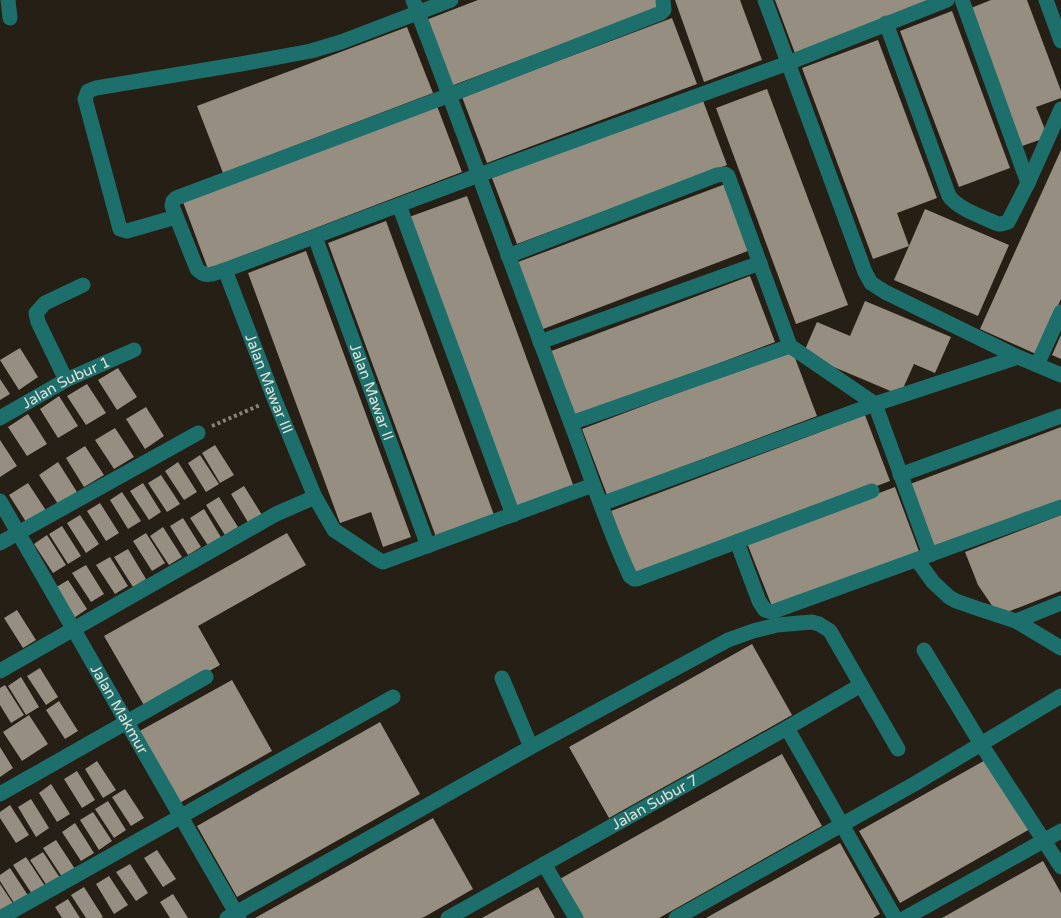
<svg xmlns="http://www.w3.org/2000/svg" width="1061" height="918" viewBox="0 0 1061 918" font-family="'Varela Round',sans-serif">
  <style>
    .building { fill: #978e82 }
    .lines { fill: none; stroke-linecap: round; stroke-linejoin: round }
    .path { stroke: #88827a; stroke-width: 4; stroke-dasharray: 3 3; stroke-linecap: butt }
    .street { stroke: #1d6f6c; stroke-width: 15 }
    .labels { text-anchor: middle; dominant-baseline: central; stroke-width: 6; stroke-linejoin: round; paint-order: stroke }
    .street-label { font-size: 15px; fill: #e5e0da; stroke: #1d160d }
  </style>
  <rect width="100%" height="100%" fill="#261f16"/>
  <!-- building -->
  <path class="building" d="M478,0H659L661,7L451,86L426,20Z
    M675,0H740L762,60L704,82Z
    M775,0H944L796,56Z
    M991,0H1027L1061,91V98L1036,107L1048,137L1022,146L971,8Z
    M952,11L1010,168L959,187L900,31Z
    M672,18L697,84L487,163L462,97Z
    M407,27L433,93L223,173L197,106Z
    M878,40L937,198L897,213L909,246L925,209L1009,245L978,316L894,280L909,246L873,259L802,68Z
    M767,89L848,305L796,324L716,108Z
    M702,98L727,165L517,244L492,178Z
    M437,106L462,172L208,269L183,202Z
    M1061,150V299L1036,354L980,329Z
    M728,183L753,249L543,329L518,262Z
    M467,196L575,490L517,511L409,217Z
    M386,221L494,515L436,537L328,243Z
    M306,251L411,537L383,547L371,512L340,523L248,273Z
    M750,276L775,342L571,419L546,353Z
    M865,301L951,337L935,373L914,364L900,395L803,354L817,322L850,336Z
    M1061,335V359L1052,355Z
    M20,348L38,377L19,390L0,360Z
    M792,350L817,416L607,495L582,429Z
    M118,368L137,397L117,410L98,380Z
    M0,379L10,394L0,400Z
    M87,384L106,413L86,425L67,396Z
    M59,396L78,426L58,438L40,409Z
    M146,407L164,436L145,449L126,419Z
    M28,414L47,444L27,456L8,427Z
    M865,415L890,481L636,577L611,511Z
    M1061,427V503L931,552L905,486Z
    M115,428L134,457L114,469L95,440Z
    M0,440L17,466L0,477Z
    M215,445L234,475L220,483L202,453Z
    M85,446L104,475L84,487L66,458Z
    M200,455L219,484L206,492L188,463Z
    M58,462L77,492L58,504L39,475Z
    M178,462L197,492L184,500L165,471Z
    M161,475L180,504L167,512L148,483Z
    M28,483L47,512L28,525L9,495Z
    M143,483L161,512L149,520L130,491Z
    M244,486L262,515L249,524L231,494Z
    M895,487L920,554L773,609L747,543Z
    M122,492L141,521L128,529L110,500Z
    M219,497L238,527L225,535L206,505Z
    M100,503L119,533L106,541L87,511Z
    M204,509L222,539L209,547L190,518Z
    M80,515L99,544L86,553L67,523Z
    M1061,515V591L1010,611L997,613L978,585L965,552Z
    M183,518L201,547L188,555L170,526Z
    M62,526L81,556L68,564L49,534Z
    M163,527L182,557L169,565L150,536Z
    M146,533L165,563L152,571L133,541Z
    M287,533L306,565L198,626L220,665L145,707L104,636Z
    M47,535L66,565L53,573L34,544Z
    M128,549L146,579L133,587L114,557Z
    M110,557L128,586L115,594L96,565Z
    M86,565L104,594L91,602L72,573Z
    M68,580L87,609L74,618L55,588Z
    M17,610L36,640L23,648L4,618Z
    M752,644L792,715L609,818L569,747Z
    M40,668L58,697L46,705L27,676Z
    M21,677L39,707L26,715L8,686Z
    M232,680L272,751L176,805L136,733Z
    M5,685L24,715L11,723L0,705V688Z
    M59,701L78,731L65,739L46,710Z
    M29,715L48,744L22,761L3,732Z
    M380,722L420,794L237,897L197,826Z
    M0,747L13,768L0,777Z
    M782,754L822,826L659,918H580L558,880Z
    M989,758L1030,829L900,903L859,831Z
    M97,761L116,790L103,798L85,769Z
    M77,771L95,800L82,808L64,779Z
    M51,784L70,814L57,822L39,793Z
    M125,789L144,818L131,826L112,797Z
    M31,799L49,828L36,837L18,807Z
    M108,801L126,830L114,838L95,809Z
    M10,805L29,835L16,843L0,818V812Z
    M93,812L112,841L99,850L80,820Z
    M433,818L473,889L426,916L422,918H255Z
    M75,823L94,853L81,861L62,832Z
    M56,840L75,869L62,877L43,848Z
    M840,843L880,914L873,918H706Z
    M157,850L176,879L163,887L144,858Z
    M43,852L62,881L49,889L30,860Z
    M26,857L45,886L32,894L13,865Z
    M1043,861L1061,893V918H942Z
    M130,864L148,893L136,901L116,872Z
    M10,868L29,897L16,906L0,881V875Z
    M109,876L128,905L114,914L96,884Z
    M0,884L14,905L0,912Z
    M84,887L103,917L101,918H86L71,895Z
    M538,887L555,918H482L516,899Z
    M173,894L188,918H170L160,902Z
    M68,899L80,918H62L55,907Z"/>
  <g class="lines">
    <!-- path -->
    <path class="path" d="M212,426L260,405"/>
    <!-- street -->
    <g class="street">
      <path d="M8,0L10,18"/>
      <path d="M413,0C466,136 514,274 566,410C587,465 605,522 630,576L634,579H637L872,491"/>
      <path d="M663,0L664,10L661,13L450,95L176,198L173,201L172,206L197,269C206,279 214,273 225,270L479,175L788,63L947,0"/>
      <path d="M765,0L865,272L871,283L885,292L1018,357L1061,375"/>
      <path d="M962,0L1028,183"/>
      <path d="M1046,0L1061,41"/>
      <path d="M886,23L949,196C958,209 983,217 998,224H1001L1008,222L1028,183L1061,109"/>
      <path d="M399,205L513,515"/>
      <path d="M176,217L127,231L120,229L85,99L88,91L96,88L241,64L311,51L341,42L451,0"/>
      <path id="s1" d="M315,237L428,546"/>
      <path d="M508,256L717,175L725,174L728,176L790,346L875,404L930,555"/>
      <path id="s2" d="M225,270L274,398L315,497L334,530L379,560L383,562L593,485"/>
      <path d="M540,342L760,263"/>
      <path d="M1037,365L1061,312"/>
      <path d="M66,380L38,322L36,313L45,303L83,285"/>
      <path id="s3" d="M0,418L66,380L134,350"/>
      <path d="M571,423L790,346"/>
      <path d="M900,475L1061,416"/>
      <path id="s4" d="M0,501L239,918"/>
      <path d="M601,504L875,404L1018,357"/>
      <path d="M737,542L759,601L765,610L772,612L1061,507"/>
      <path d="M0,543L198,433"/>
      <path d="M917,560L933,582L949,597L956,601L979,609L1016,621L1061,648"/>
      <path d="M1016,621L1061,603"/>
      <path d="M924,650L981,744L1061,867"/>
      <path d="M0,671L276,514L315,497"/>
      <path d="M502,678L531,747"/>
      <path d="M787,728L895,918"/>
      <path d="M0,794L206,677"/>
      <path d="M544,864L576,918"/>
      <path d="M0,918L393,697"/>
      <path d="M227,918L531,747L728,640L753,631L777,625L800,623L812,622L819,624L830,631L898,749"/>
      <path id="s5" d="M448,918L787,728L861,685"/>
      <path d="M676,918L916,783L1061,696"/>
      <path d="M905,918L1061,831"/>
    </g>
  </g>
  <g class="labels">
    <!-- street labels -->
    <g class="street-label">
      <text stroke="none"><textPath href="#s3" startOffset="75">Jalan Subur 1</textPath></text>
      <text stroke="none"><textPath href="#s2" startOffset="122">Jalan Mawar III</textPath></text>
      <text stroke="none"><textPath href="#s1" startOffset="165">Jalan Mawar II</textPath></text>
      <text stroke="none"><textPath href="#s4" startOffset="240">Jalan Makmur</textPath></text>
      <text stroke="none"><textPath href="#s5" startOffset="237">Jalan Subur 7</textPath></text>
    </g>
  </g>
</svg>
